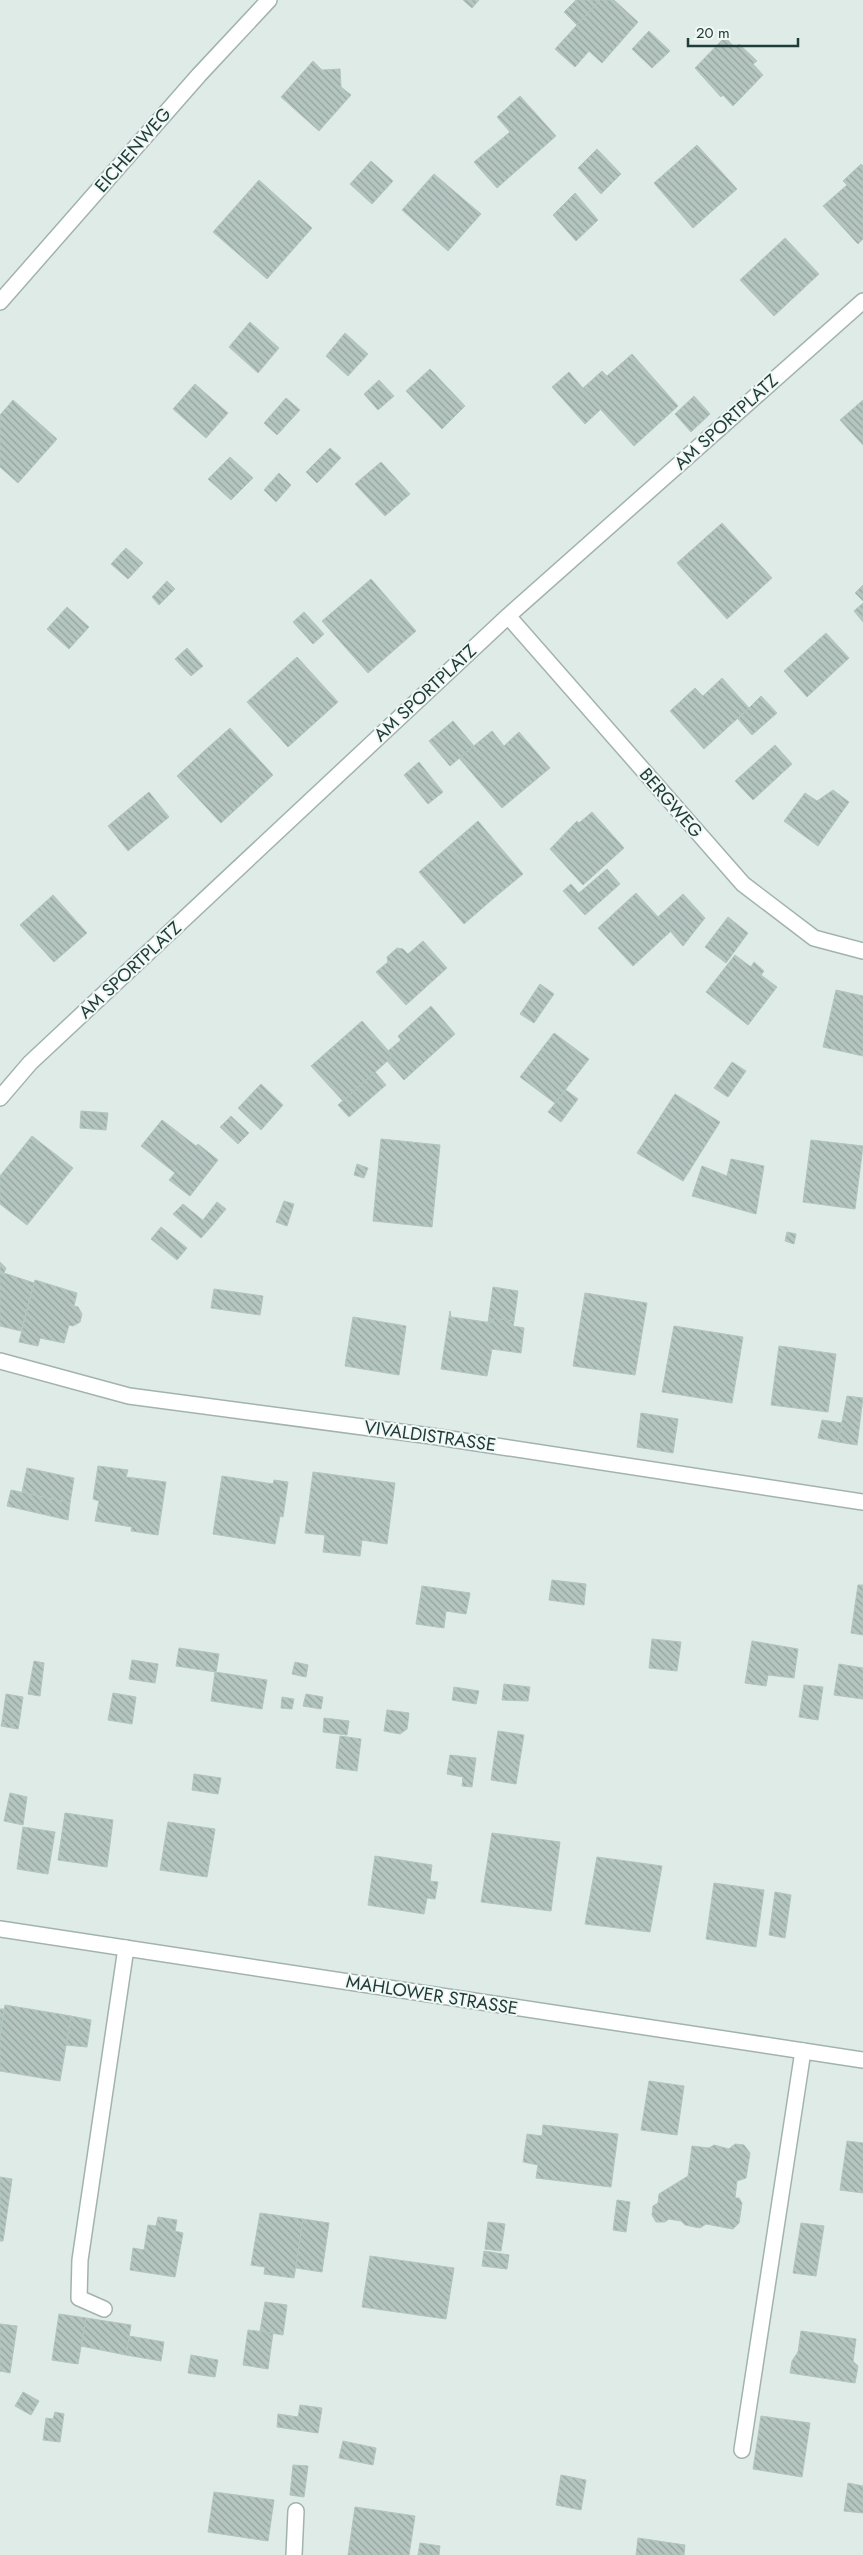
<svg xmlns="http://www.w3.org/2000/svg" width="863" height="2555" viewBox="0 0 863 2555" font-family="Jost,sans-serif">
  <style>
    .building { fill: url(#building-back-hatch); stroke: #b2c5bf }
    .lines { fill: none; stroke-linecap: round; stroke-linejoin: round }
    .service-casing { stroke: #a2b3af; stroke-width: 18 }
    .minor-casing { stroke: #a2b3af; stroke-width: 18 }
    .service { stroke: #fff; stroke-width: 15 }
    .minor { stroke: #fff; stroke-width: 15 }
    .labels { text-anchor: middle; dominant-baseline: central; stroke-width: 4; stroke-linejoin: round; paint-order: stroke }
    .street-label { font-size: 18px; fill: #203c38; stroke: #f0f8f5 }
  </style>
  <defs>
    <pattern id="building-back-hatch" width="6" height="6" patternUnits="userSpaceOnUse" patternTransform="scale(1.25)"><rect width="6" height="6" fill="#b5c6c1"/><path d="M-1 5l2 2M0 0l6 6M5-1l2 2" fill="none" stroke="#93a29e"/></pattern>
  </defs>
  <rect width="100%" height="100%" fill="#dfebe7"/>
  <!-- building -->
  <path class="building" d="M463,0H479L472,8Z
    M576,0H600L577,25L564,12Z
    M600,0H614L638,22L602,63L589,51L575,67L555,49Z
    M649,31L670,51L652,68L632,49Z
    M725,37L735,48L739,44L757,61L753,64L763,75L733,106L723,95L721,97L695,68Z
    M313,61L322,70L340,69L341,87L351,95L319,131L281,97Z
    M520,96L556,136L497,188L474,162L510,132L497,117Z
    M697,145L737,189L693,228L654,183Z
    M597,149L621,174L601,194L578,168Z
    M371,161L393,181L372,204L350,184Z
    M861,164L863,166V239L858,244L823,206L847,185L843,181Z
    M434,174L481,214L448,251L402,210Z
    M259,180L312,228L267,279L213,232Z
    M575,193L598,220L576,241L553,215Z
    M785,238L819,274L774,316L740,280Z
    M250,322L279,348L258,373L229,347Z
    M345,333L368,354L348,376L326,356Z
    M632,354L678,406L634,446L582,389L602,371L607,376Z
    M430,369L465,406L442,429L406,391Z
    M569,372L601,409L585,424L552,387Z
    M379,380L394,396L378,410L364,394Z
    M195,384L228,413L206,438L173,409Z
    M694,396L710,414L691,432L675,414Z
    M286,398L300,410L277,435L264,423Z
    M13,400L57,439L18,483L0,467V415Z
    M863,400V445L840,420Z
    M330,448L341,458L317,483L306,472Z
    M230,457L253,478L231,500L208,479Z
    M381,462L410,494L385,516L355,484Z
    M279,473L291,485L276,502L264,490Z
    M722,523L772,578L727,619L677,563Z
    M126,548L143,563L128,579L111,564Z
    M371,579L416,631L368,673L322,621Z
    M167,581L175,589L159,605L152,597Z
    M863,585V601L855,593Z
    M863,603V622L854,611Z
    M67,607L89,627L69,649L47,629Z
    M304,612L324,634L313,644L293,622Z
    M826,633L849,658L807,697L784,671Z
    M187,648L203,666L191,676L175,659Z
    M297,657L338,702L288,747L247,702Z
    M722,678L749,708L704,749L670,711L695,688L703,696Z
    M761,696L777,713L752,735L738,719Z
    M453,721L474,746L450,766L429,741Z
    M230,728L273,775L247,799L203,752Z
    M492,731L504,746L519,732L550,768L502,808L459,758Z
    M775,745L792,764L753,800L735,781Z
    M203,752L247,799L221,823L177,776Z
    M419,762L443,792L428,804L404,775Z
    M833,790L849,802L818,846L784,821L805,793L817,801Z
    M149,792L169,817L128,851L108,826Z
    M592,812L624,848L583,885L550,849L577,821L579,823Z
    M478,821L523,874L494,898L449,846Z
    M449,846L494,898L464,924L419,872Z
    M607,869L620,884L585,915L563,891L571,884L579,893Z
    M636,893L671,931L633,966L598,928Z
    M683,894L705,918L683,946L658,917Z
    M53,895L87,933L54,962L20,925Z
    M728,917L748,933L726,963L705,947Z
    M423,941L447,968L406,1005L376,972L388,962L387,957L397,948L403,949L408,954Z
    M735,955L751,967L754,962L764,971L761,975L777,987L748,1025L706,992Z
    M540,984L554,994L534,1023L520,1014Z
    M836,990L863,996V1056L823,1047Z
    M431,1006L455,1034L404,1080L387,1061L393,1056L388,1051L401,1040L398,1036Z
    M362,1021L393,1056L343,1101L311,1066Z
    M554,1033L589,1059L555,1103L520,1077Z
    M732,1062L746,1071L728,1097L714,1088Z
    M375,1072L386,1085L349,1117L338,1105Z
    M261,1084L283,1105L261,1130L238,1108Z
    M566,1090L578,1099L561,1122L548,1112Z
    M675,1094L720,1122L683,1181L637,1153Z
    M81,1111L108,1113L106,1130L80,1128Z
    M231,1116L249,1133L238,1144L220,1127Z
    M162,1120L196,1146L198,1144L218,1160L190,1196L169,1180L175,1173L141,1146Z
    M32,1136L73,1168L27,1225L0,1204V1176Z
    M381,1139L440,1145L432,1227L373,1221Z
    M811,1140L863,1146L855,1209L803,1202Z
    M731,1159L764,1166L756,1214L692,1196L702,1166L727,1176Z
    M357,1164L368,1168L364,1178L354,1175Z
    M284,1201L294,1204L287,1226L276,1222Z
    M217,1202L226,1209L211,1227L203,1220Z
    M183,1204L211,1227L201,1238L173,1214Z
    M161,1227L187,1248L177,1260L151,1239Z
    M787,1232L796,1234L794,1244L785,1241Z
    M0,1262L6,1268L4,1273L34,1283L21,1331L0,1326Z
    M35,1280L77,1293L74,1306L78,1307L82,1314L80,1322L73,1326L69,1325L64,1343L40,1338L38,1346L19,1342Z
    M493,1287L518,1291L514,1321L494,1318L493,1323L488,1322Z
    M214,1289L263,1296L260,1315L211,1308Z
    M585,1293L647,1303L635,1375L573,1366Z
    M450,1311L451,1317L493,1323L494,1318L514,1321L513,1326L524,1328L521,1353L492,1349L487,1376L441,1369Z
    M353,1317L406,1326L399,1375L345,1366Z
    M674,1326L743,1337L732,1403L662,1392Z
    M779,1346L836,1354L828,1412L771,1405Z
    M847,1396L863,1398L857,1445L838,1442Z
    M641,1413L678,1419L673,1453L637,1447Z
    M822,1420L842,1423L838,1442L818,1438Z
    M98,1466L128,1470L126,1477L166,1482L158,1535L131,1531L132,1527L95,1521L99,1501L93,1499Z
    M27,1468L74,1478L70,1503L22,1492Z
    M313,1472L395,1483L387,1544L362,1540L360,1556L323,1552L325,1535L305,1533Z
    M222,1476L273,1484L274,1480L288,1482L283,1517L280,1516L275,1544L213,1534Z
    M11,1490L70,1503L68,1520L7,1506Z
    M552,1580L586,1584L584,1605L549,1600Z
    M858,1585H863V1635L851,1633Z
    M422,1586L470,1593L466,1614L446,1611L444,1628L416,1624Z
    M652,1639L681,1642L677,1671L649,1668Z
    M752,1641L798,1649L794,1678L768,1675L766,1686L745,1683Z
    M179,1648L219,1654L216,1672L176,1666Z
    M132,1660L158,1664L155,1683L129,1679Z
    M34,1661L44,1663L40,1696L28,1694Z
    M295,1662L308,1665L306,1677L292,1674Z
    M839,1664L863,1668V1699L834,1695Z
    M215,1672L267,1680L262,1709L211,1701Z
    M504,1684L530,1687L528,1701L502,1700Z
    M804,1685L823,1687L818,1720L799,1717Z
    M454,1687L479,1691L476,1704L452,1700Z
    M113,1693L136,1697L132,1724L108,1720Z
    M6,1694L23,1697L19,1724L2,1722Z
    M306,1694L323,1697L321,1709L303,1706Z
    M282,1697L294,1699L292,1709L281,1708Z
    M387,1710L409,1713L407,1729L400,1734L384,1731Z
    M324,1718L349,1721L347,1735L323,1732Z
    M2,1722L19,1724L18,1729L1,1726Z
    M498,1731L524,1735L516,1784L491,1780Z
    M340,1736L361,1739L357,1771L336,1768Z
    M450,1755L476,1758L472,1787L462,1786L463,1777L447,1774Z
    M194,1774L221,1778L218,1794L192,1790Z
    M10,1793L27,1797L23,1825L4,1821Z
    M65,1813L113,1820L107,1867L58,1860Z
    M168,1822L215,1829L207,1877L160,1870Z
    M23,1827L55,1832L48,1874L17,1869Z
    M492,1833L560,1842L551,1911L481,1902Z
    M375,1856L432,1865L430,1881L438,1882L435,1899L427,1898L424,1914L368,1905Z
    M597,1857L662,1866L650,1932L585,1924Z
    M714,1883L764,1890L756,1947L706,1939Z
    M775,1892L791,1895L785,1938L769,1935Z
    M5,2005L71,2016L60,2081L0,2071V2038Z
    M0,2009H4L0,2038Z
    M71,2016L91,2020L87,2047L66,2045Z
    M649,2081L684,2086L677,2135L641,2130Z
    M543,2125L618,2134L611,2187L536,2178L538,2165L523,2162L527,2134L542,2136Z
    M847,2141L863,2143V2193L840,2190Z
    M735,2144L744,2145L750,2153L746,2178L737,2181L735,2198H739L742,2203L739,2223L733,2229L706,2224L700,2228L685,2225L681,2221L669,2219L665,2222H656L652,2215L653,2206L658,2203L659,2194L688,2176L692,2146L709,2148L714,2145L729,2149Z
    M0,2177L12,2179L3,2241H0Z
    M617,2200L630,2202L626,2232L613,2230Z
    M260,2213L303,2219L294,2278L264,2274L265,2267L251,2265Z
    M158,2217L177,2220L175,2231L183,2233L175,2277L130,2270L133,2248L144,2250L148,2225L156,2226Z
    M303,2219L329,2223L322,2272L296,2268Z
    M488,2222L505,2224L501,2251L485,2249Z
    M801,2223L824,2226L816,2276L793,2273Z
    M484,2251L509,2255L507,2269L482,2266Z
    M370,2256L454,2268L446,2319L362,2307Z
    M265,2302L287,2305L283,2335L260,2331Z
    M59,2314L86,2318L78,2364L52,2360Z
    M86,2318L131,2325L126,2355L81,2346Z
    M0,2324L17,2326L10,2373L0,2371Z
    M248,2330L273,2333L268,2369L243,2365Z
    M801,2331L856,2339L853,2361L858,2366L855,2383L790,2373L792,2361L798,2352Z
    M129,2336L164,2342L161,2361L126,2355Z
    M191,2355L218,2360L215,2377L188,2373Z
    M23,2392L39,2401L31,2415L15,2406Z
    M300,2405L322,2408L318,2433L277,2427L278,2414L298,2417Z
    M55,2412L64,2414L60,2442L43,2440L46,2418L53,2419Z
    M761,2416L810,2423L802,2477L753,2469Z
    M343,2441L376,2448L373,2465L339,2458Z
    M293,2465L308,2466L304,2497L290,2495Z
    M561,2475L586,2480L581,2510L556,2505Z
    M848,2483L863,2486V2513L844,2511Z
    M214,2492L274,2500L268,2541L208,2532Z
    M355,2507L415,2516L409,2555H348Z
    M638,2538L685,2545L684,2555H636Z
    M420,2543L440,2546L439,2555H418Z"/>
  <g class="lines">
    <!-- service casing -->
    <g class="service-casing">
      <path id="service" d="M104,2309L79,2298L80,2260L126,1948
        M742,2450L803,2051
        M294,2555L296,2511"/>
    </g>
    <!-- minor casing -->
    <g class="minor-casing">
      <path id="minor" d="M0,302L199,75L269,0
        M508,616L743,884L814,938L863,951
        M0,1098L30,1063L508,616L863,301
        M0,1361L129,1396L431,1436L863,1502
        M0,1929L863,2060"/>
    </g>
    <!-- service -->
    <use href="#service" class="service"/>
    <!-- minor -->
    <use href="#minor" class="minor"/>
  </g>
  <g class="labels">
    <!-- street labels -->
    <g class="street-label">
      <text transform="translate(133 150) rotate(-49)">EICHENWEG</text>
      <text transform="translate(726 422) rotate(-42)">AM SPORTPLATZ</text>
      <text transform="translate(425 693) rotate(-43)">AM SPORTPLATZ</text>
      <text transform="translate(671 803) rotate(49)">BERGWEG</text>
      <text transform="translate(130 970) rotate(-43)">AM SPORTPLATZ</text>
      <text transform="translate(430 1436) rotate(8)">VIVALDISTRASSE</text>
      <text transform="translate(432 1995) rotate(9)">MAHLOWER STRASSE</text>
    </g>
  </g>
  <!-- scale -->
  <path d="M688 38v8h110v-8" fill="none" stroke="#203c38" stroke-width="2.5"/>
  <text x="696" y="38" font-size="15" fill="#203c38" stroke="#f0f8f5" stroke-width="4" paint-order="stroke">20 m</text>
</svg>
